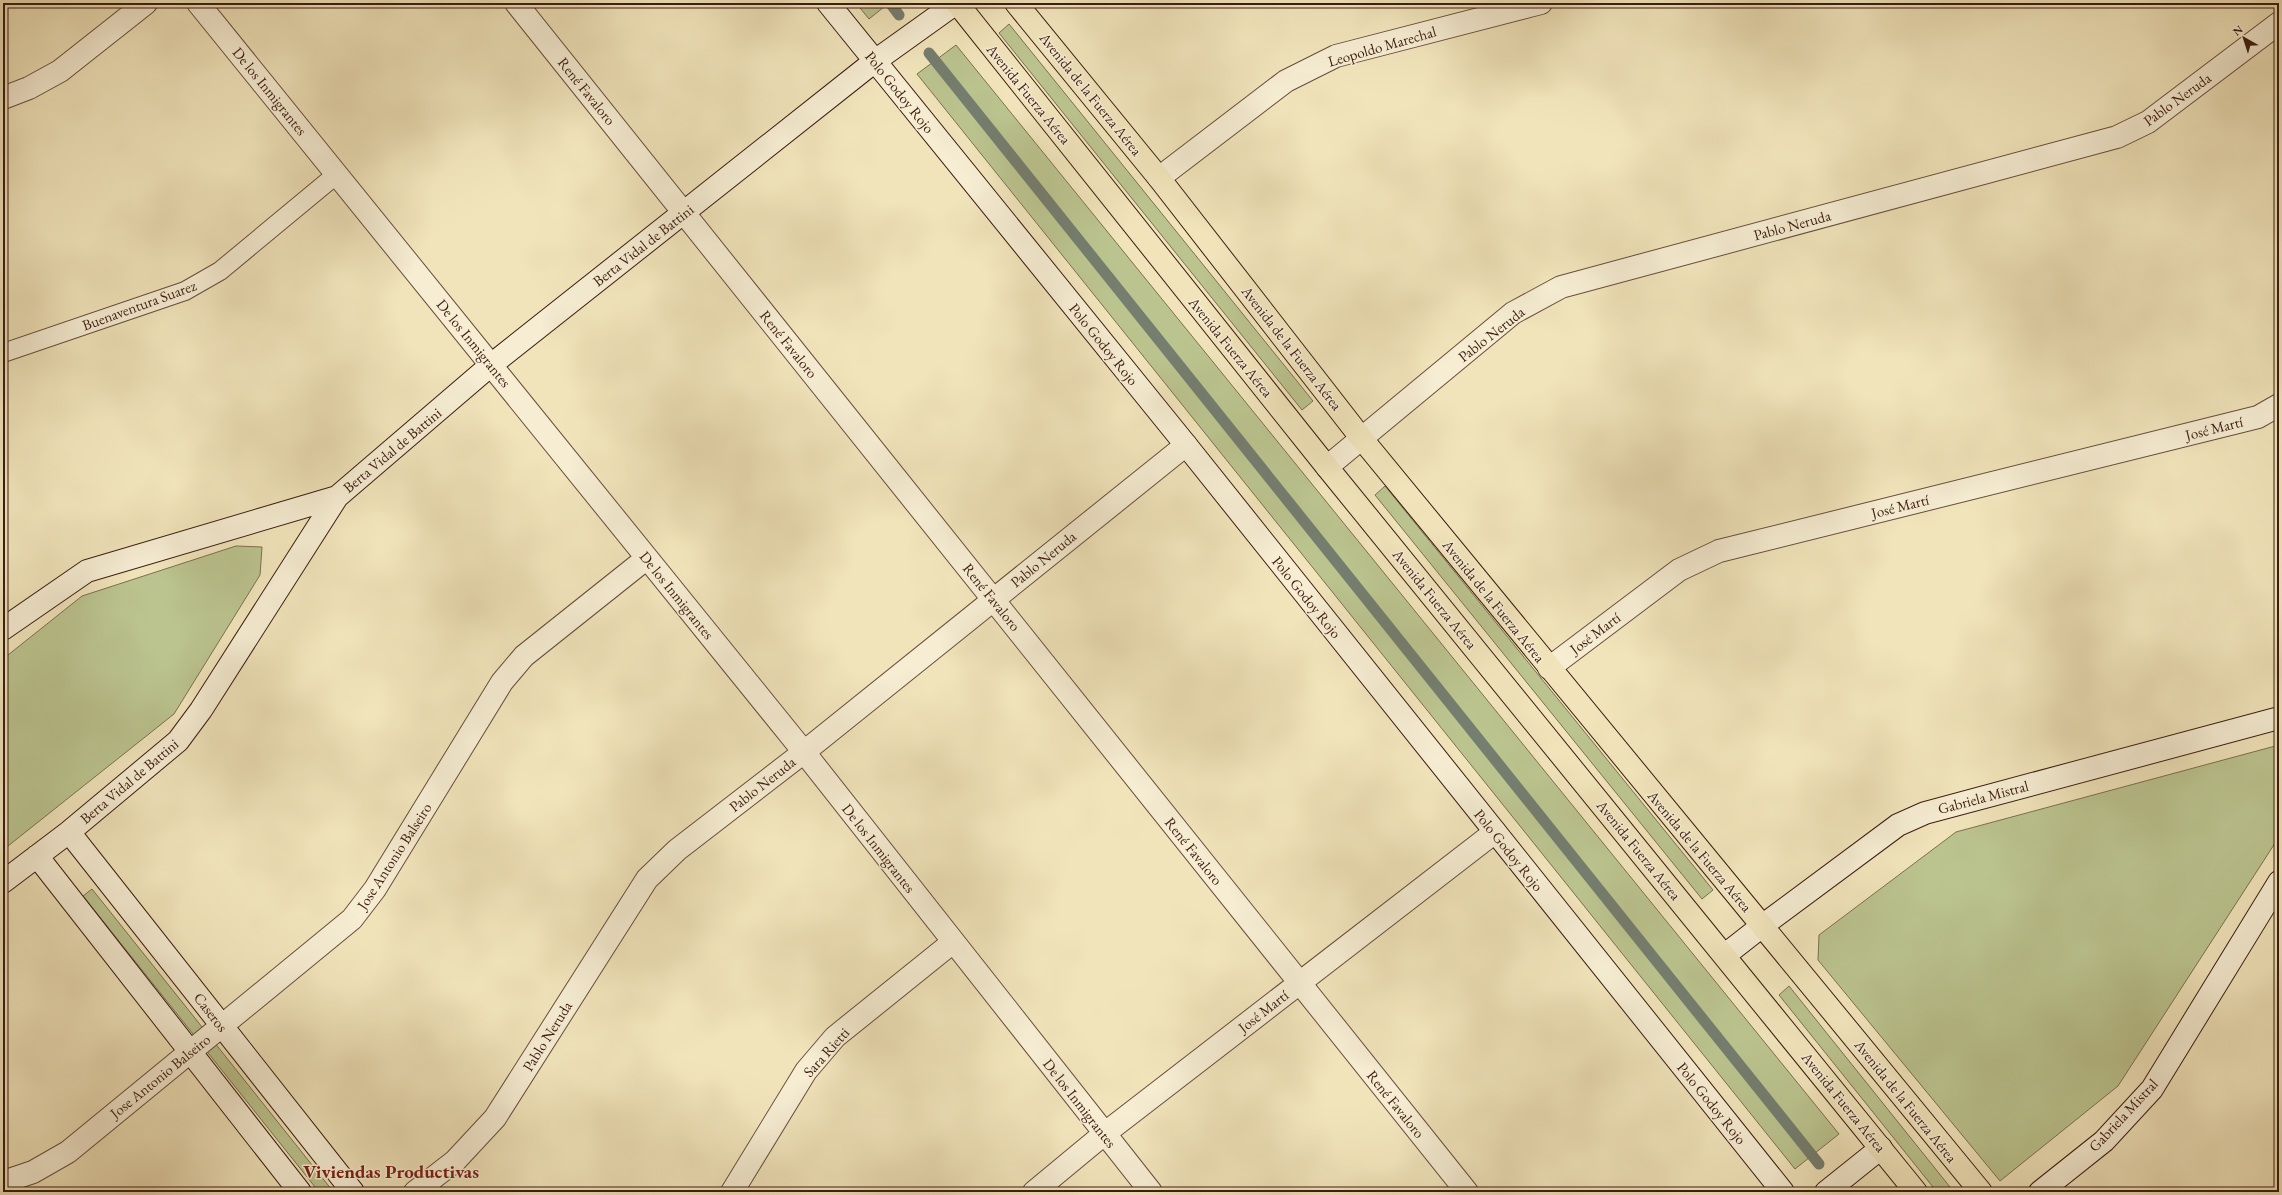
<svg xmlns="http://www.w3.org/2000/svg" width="2282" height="1195" viewBox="0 0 2282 1195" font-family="'EB Garamond',serif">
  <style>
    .green { fill: #bbc48f; stroke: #7b7050 }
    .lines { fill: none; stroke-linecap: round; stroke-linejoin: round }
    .stream { stroke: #757e6f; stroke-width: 11 }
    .lane-casing { stroke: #684e3b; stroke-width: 20 }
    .street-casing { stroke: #684e3b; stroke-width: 24 }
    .secondary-casing { stroke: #3b1c10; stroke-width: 24 }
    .primary-casing { stroke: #3b1c10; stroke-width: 24 }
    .lane { stroke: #f6edd3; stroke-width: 18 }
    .street { stroke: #f6edd3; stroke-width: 22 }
    .secondary { stroke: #f6edd3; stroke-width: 22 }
    .primary { stroke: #f1e4bb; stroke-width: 22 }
    .labels { text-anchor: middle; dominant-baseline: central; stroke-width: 3; stroke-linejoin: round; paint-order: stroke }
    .street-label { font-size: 15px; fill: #3b1c10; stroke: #f6edd3 }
    .district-label { font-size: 19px; font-weight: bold; fill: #7a1f14; stroke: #f6edd3 }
  </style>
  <rect width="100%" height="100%" fill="#f1e4bb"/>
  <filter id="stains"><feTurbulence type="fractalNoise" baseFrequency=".005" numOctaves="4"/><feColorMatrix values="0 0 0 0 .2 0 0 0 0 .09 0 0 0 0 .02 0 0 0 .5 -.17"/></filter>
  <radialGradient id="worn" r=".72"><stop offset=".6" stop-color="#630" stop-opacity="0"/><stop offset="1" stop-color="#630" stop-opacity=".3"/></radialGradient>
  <!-- green -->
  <path class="green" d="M856,3H889L869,19Z
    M1009,24L1313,401L1302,410L999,33Z
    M956,45L1839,1134L1795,1169L917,74Z
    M1385,486L1713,890L1702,899L1375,495Z
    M236,546L262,547L260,575L174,714L3,850V659L82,596Z
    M2279,745V837L2118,1086L2000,1181L1818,960L1819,935L1956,832Z
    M92,889L332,1190L319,1192L83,896Z
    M1789,986L1954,1192H1937L1779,995Z"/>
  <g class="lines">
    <!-- stream -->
    <path class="stream" d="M890,3L899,15
      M929,53L1819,1164"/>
    <!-- lane casing -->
    <g class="lane-casing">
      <path id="lane" d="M3,353L185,291L220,271L337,174"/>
    </g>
    <!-- street casing -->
    <g class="street-casing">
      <path id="street" d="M198,3L804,752L1151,1192
        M516,3L1467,1192
        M3,98L29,88L60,71L146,3
        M1159,178L1286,81L1336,56L1541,3
        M1327,467L1513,313L1561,287L2117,137L2148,122L2279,23
        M1549,668L1679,570L1719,551L2258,417L2279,405
        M3,1182L33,1172L68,1152L352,919L375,889L502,682L524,656L647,558
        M415,1192L455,1161L495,1118L647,879L677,850L804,752L1186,445
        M732,1192L806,1071L835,1037L953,942
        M1034,1192L1104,1134L1495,832"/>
    </g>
    <!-- secondary casing -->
    <g class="secondary-casing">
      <path id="secondary" d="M828,3L1186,445L1783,1192
        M3,629L87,571L337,497
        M69,832L353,1192
        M37,856L300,1192
        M3,882L69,832L178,741L201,710L337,497L491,365L875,61L956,3
        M1725,955L1762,926L1898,825L1925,813L2279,718
        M1826,1192L1881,1148
        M2040,1192L2104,1141L2152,1089L2279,882"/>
    </g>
    <!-- primary casing -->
    <g class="primary-casing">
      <path id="primary" d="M957,3L1327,467L1916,1192
        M1016,3L1159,178L1362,439L1981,1192"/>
    </g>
    <!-- lane -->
    <use href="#lane" class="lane"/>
    <!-- street -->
    <use href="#street" class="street"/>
    <!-- secondary -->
    <use href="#secondary" class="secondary"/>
    <!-- primary -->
    <use href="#primary" class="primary"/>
  </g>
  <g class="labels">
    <!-- street labels -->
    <g class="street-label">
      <text transform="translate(1382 46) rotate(-16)">Leopoldo Marechal</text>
      <text transform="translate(270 91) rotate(51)">De los Inmigrantes</text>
      <text transform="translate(587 91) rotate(51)">René Favaloro</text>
      <text transform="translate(900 92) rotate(51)">Polo Godoy Rojo</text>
      <text transform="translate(1029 94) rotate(51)">Avenida Fuerza Aérea</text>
      <text transform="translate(1091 94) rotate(51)">Avenida de la Fuerza Aérea</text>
      <text transform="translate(2177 99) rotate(-36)">Pablo Neruda</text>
      <text transform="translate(1792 225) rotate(-15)">Pablo Neruda</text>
      <text transform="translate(643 245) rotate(-38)">Berta Vidal de Battini</text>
      <text transform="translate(139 305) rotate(-20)">Buenaventura Suarez</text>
      <text transform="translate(1491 334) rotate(-38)">Pablo Neruda</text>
      <text transform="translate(474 343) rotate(51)">De los Inmigrantes</text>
      <text transform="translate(789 344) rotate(51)">René Favaloro</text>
      <text transform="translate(1104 344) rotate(51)">Polo Godoy Rojo</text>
      <text transform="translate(1231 347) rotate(51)">Avenida Fuerza Aérea</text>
      <text transform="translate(1292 348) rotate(52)">Avenida de la Fuerza Aérea</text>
      <text transform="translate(2214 428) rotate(-14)">José Martí</text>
      <text transform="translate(392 450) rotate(-40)">Berta Vidal de Battini</text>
      <text transform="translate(1900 506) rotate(-14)">José Martí</text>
      <text transform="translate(1043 559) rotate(-39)">Pablo Neruda</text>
      <text transform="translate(677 595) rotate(51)">De los Inmigrantes</text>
      <text transform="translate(992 597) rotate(51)">René Favaloro</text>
      <text transform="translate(1307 597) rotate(51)">Polo Godoy Rojo</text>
      <text transform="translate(1435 599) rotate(51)">Avenida Fuerza Aérea</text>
      <text transform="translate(1494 601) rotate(51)">Avenida de la Fuerza Aérea</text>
      <text transform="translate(1595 633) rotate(-37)">José Martí</text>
      <text transform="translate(129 781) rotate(-40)">Berta Vidal de Battini</text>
      <text transform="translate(762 784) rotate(-38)">Pablo Neruda</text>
      <text transform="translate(1983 797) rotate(-15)">Gabriela Mistral</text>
      <text transform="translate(879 848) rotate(52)">De los Inmigrantes</text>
      <text transform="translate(1509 850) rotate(51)">Polo Godoy Rojo</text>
      <text transform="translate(1639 850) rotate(51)">Avenida Fuerza Aérea</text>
      <text transform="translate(1194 851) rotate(51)">René Favaloro</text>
      <text transform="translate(1700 851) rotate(50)">Avenida de la Fuerza Aérea</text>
      <text transform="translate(394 856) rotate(-57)">Jose Antonio Balseiro</text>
      <text transform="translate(1263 1011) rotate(-38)">José Martí</text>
      <text transform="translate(211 1012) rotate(52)">Caseros</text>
      <text transform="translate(547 1036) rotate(-58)">Pablo Neruda</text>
      <text transform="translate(826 1052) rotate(-48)">Sara Rietti</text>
      <text transform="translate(160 1076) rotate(-39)">Jose Antonio Balseiro</text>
      <text transform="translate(1906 1101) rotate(51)">Avenida de la Fuerza Aérea</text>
      <text transform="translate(1844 1102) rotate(51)">Avenida Fuerza Aérea</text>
      <text transform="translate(1080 1103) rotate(52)">De los Inmigrantes</text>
      <text transform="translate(1712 1103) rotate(51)">Polo Godoy Rojo</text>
      <text transform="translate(1396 1104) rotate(51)">René Favaloro</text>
      <text transform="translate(2123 1115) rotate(-47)">Gabriela Mistral</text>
    </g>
    <!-- district labels -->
    <g class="district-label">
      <text x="391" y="1171">Viviendas Productivas</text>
    </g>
  </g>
  <!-- margin -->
  <rect width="2282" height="1195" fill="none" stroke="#f1e4bb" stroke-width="16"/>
  <rect x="4" y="4" width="2274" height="1187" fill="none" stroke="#3b1c10" stroke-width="2"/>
  <rect x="8" y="8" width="2266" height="1179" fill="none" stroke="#3b1c10"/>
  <!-- north arrow -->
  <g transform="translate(2244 38) rotate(321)" stroke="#f6edd3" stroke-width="3" paint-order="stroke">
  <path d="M0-3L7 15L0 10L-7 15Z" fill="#3b1c10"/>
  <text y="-6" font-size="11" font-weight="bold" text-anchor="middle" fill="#3b1c10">N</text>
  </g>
  <rect width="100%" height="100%" filter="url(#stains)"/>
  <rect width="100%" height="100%" fill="url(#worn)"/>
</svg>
